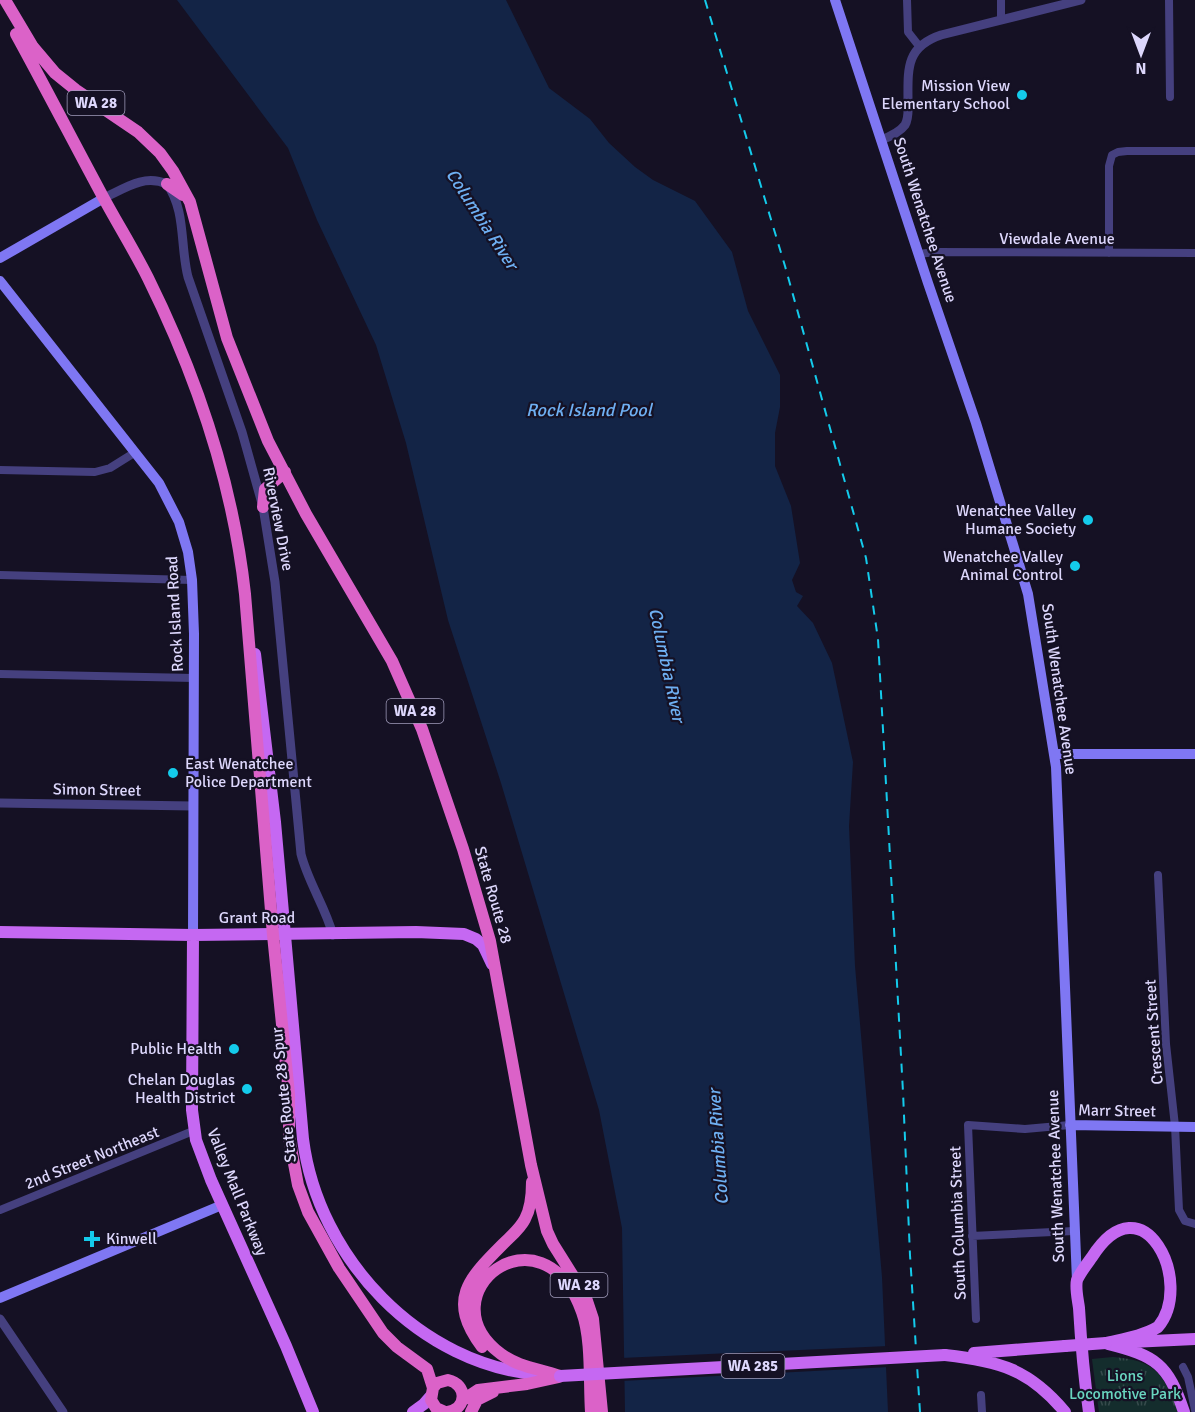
<svg xmlns="http://www.w3.org/2000/svg" width="1195" height="1412" viewBox="0 0 1195 1412" font-family="Signika,sans-serif">
  <style>
    .grass { fill: url(#grass-tufts) }
    .water { fill: #132446 }
    .pier { fill: #151124 }
    .lines { fill: none; stroke-linecap: round; stroke-linejoin: round }
    .minor { stroke: #45407f; stroke-width: 8 }
    .tertiary { stroke: #45407f; stroke-width: 9 }
    .secondary { stroke: #7f77f3; stroke-width: 10 }
    .primary { stroke: #c568f2; stroke-width: 12 }
    .trunk { stroke: #db62c8; stroke-width: 12 }
    .rail { stroke: #14cbeb; stroke-width: 2; stroke-dasharray: 9 8; stroke-linecap: butt }
    .primary-bridge { stroke: #c568f2; stroke-width: 12 }
    .poi-dot { fill: #14cbeb; stroke: #151124; stroke-width: 2 }
    .labels { text-anchor: middle; dominant-baseline: central; stroke-width: 4.5; stroke-linejoin: round; paint-order: stroke }
    .shield { fill: #151124; stroke: #a19cbb; stroke-width: 1.5 }
    .shield-label { font-size: 15px; font-weight: bold; fill: #ddd7fc }
    .poi-label { font-size: 16px; fill: #ddd7fc; stroke: #151124; text-anchor: end }
    .street-label { font-size: 16px; fill: #ddd7fc; stroke: #151124 }
    .park-label { font-size: 16px; fill: #69d6c0; stroke: #151124 }
    .water-label { font-size: 18px; font-style: italic; fill: #6eaff2; stroke: #151124 }
  </style>
  <defs>
    <pattern id="grass-tufts" width="24" height="20" patternUnits="userSpaceOnUse" patternTransform="scale(1.5)"><rect width="24" height="20" fill="#142d2d"/><path d="M3 7l-1-3M5 7V3M7 7l1-3M15 17l-1-3M17 17v-4M19 17l1-3" fill="none" stroke="#364b4c"/></pattern>
  </defs>
  <rect width="100%" height="100%" fill="#151124"/>
  <!-- grass -->
  <path class="grass" d="M1113,1357C1155,1360 1164,1374 1178,1412H1099L1092,1359Z"/>
  <!-- water -->
  <path class="water" d="M177,0H506L549,88L590,119L609,143L635,167L653,180L695,201L732,252L748,311L780,375V407L775,433V466L791,506L800,563L792,580L796,592L803,596L797,606L813,623L832,663L853,762L849,826L855,966L882,1277L888,1412H625L622,1228L599,1110L501,783L448,620L406,443L376,345L317,220L288,148Z"/>
  <!-- pier -->
  <path class="pier" d="M888,1346L889,1367L622,1381L621,1358Z"/>
  <g class="lines">
    <!-- minor -->
    <path class="minor" d="M907,0L908,32L919,46
      M1001,0V19
      M1169,0L1170,97
      M1109,253V166L1112,155L1118,152L1127,151H1195
      M919,254L935,252L1195,253
      M0,470L95,472L110,468L134,453
      M0,575L192,580
      M0,674L194,678
      M1158,875L1166,1044L1175,1126L1179,1210L1185,1221L1195,1224
      M0,1210L193,1131
      M972,1236L1074,1231
      M976,1319L968,1125L1025,1129L1070,1125
      M1183,1367L1188,1377L1195,1410
      M981,1395L982,1412"/>
    <!-- tertiary -->
    <path class="tertiary" d="M881,140C889,137 899,133 905,125C909,118 908,111 908,103C908,70 905,47 941,35L1081,0
      M104,198C125,188 144,174 167,184C186,210 180,246 188,277L242,432L263,507L275,582L301,854C308,882 325,906 333,935
      M0,803L193,806
      M0,1319L63,1412"/>
    <!-- secondary -->
    <path class="secondary" d="M835,0L928,283L976,423L1028,594L1056,767L1077,1281
      M0,258L104,198
      M0,281L159,483L179,522L188,552L192,580L194,634L193,935
      M1054,754H1195
      M1070,1125L1195,1127
      M0,1298L222,1205"/>
    <!-- primary -->
    <path class="primary" d="M255,654L275,822L303,1139C318,1258 420,1366 542,1375
      M0,932L193,935L416,932L464,934L476,939L483,945L492,964
      M193,935L192,1110L196,1140L211,1180L286,1346L313,1412
      M1131,1342L1195,1339
      M1108,1344C1156,1356 1168,1364 1184,1412
      M974,1353L1065,1346
      M945,1355C999,1361 1029,1369 1065,1412
      M413,1412L424,1404L431,1396
      M1089,1412C1084,1377 1081,1343 1079,1308C1078,1300 1075,1288 1077,1280C1080,1273 1087,1264 1092,1257C1143,1177 1195,1283 1158,1327C1143,1336 1123,1339 1106,1343"/>
    <!-- trunk -->
    <path class="trunk" d="M5,0L33,47L55,73L76,90L138,132L160,153L173,171L190,202L227,338L268,441L306,514L392,661L422,729L463,849L490,941L531,1165L547,1231L553,1244L585,1295L593,1319L602,1412
      M16,34C45,87 73,141 102,195C117,223 134,250 148,278C197,377 233,484 245,594L273,935L289,1094V1137L298,1185L308,1212L339,1268L383,1333L397,1347L427,1369L433,1388L431,1400L436,1408L445,1412
      M167,184L183,195
      M263,507L265,489L285,472
      M482,1347C447,1300 468,1279 503,1244C511,1236 520,1229 525,1219C531,1208 532,1195 532,1182
      M560,1376C541,1369 518,1367 501,1354C422,1295 542,1200 582,1312C592,1339 589,1383 591,1412
      M433,1388L437,1383L448,1380C467,1384 468,1408 448,1412
      M463,1400L478,1390L527,1384L559,1377
      M471,1412L477,1400L493,1392"/>
    <!-- rail -->
    <path class="rail" d="M705,0L785,266L866,558L878,639L903,1092L910,1255L920,1412"/>
    <!-- primary-bridge -->
    <path class="primary-bridge" d="M1065,1346L1106,1343
      M560,1376L945,1355"/>
  </g>
  <!-- markers -->
  <g class="poi-dot">
    <circle cx="1022" cy="95" r="6"/>
    <circle cx="1088" cy="520" r="6"/>
    <circle cx="1075" cy="566" r="6"/>
    <circle cx="173" cy="773" r="6"/>
    <circle cx="234" cy="1049" r="6"/>
    <circle cx="247" cy="1089" r="6"/>
    <path d="M89 1230h6v6h6v6h-6v6h-6v-6h-6v-6h6z"/>
  </g>
  <g class="labels">
    <!-- shield labels -->
    <g class="shield">
      <rect x="67.5" y="91" width="57" height="24" rx="4.5"/>
      <rect x="386.5" y="699" width="57" height="24" rx="4.5"/>
      <rect x="550.5" y="1273" width="57" height="24" rx="4.5"/>
      <rect x="721.5" y="1354" width="63" height="24" rx="4.5"/>
    </g>
    <g class="shield-label">
      <text x="96" y="103">WA 28</text>
      <text x="415" y="711">WA 28</text>
      <text x="579" y="1285">WA 28</text>
      <text x="753" y="1366">WA 285</text>
    </g>
    <!-- poi labels -->
    <g class="poi-label">
      <text x="1010" y="86">Mission View<tspan x="1010" dy="18">Elementary School</tspan></text>
      <text x="1076" y="511">Wenatchee Valley<tspan x="1076" dy="18">Humane Society</tspan></text>
      <text x="1063" y="557">Wenatchee Valley<tspan x="1063" dy="18">Animal Control</tspan></text>
      <text x="185" y="764" text-anchor="start">East Wenatchee<tspan x="185" dy="18">Police Department</tspan></text>
      <text x="222" y="1049">Public Health</text>
      <text x="235" y="1080">Chelan Douglas<tspan x="235" dy="18">Health District</tspan></text>
      <text x="106" y="1239" text-anchor="start">Kinwell</text>
    </g>
    <!-- street labels -->
    <g class="street-label">
      <text transform="translate(925 220) rotate(72)">South Wenatchee Avenue</text>
      <text x="1057" y="239">Viewdale Avenue</text>
      <text transform="translate(278 519) rotate(79)">Riverview Drive</text>
      <text transform="translate(175 614) rotate(-93)">Rock Island Road</text>
      <text transform="translate(1059 689) rotate(82)">South Wenatchee Avenue</text>
      <text transform="translate(97 790) rotate(1)">Simon Street</text>
      <text transform="translate(493 895) rotate(74)">State Route 28</text>
      <text x="257" y="918">Grant Road</text>
      <text transform="translate(1154 1032) rotate(-94)">Crescent Street</text>
      <text transform="translate(284 1095) rotate(-96)">State Route 28 Spur</text>
      <text transform="translate(1117 1111) rotate(1)">Marr Street</text>
      <text transform="translate(92 1158) rotate(-22)">2nd Street Northeast</text>
      <text transform="translate(1056 1176) rotate(-92)">South Wenatchee Avenue</text>
      <text transform="translate(237 1192) rotate(68)">Valley Mall Parkway</text>
      <text transform="translate(958 1223) rotate(-92)">South Columbia Street</text>
    </g>
    <!-- park labels -->
    <g class="park-label">
      <text x="1125" y="1376">Lions<tspan x="1125" dy="18">Locomotive Park</tspan></text>
    </g>
    <!-- water labels -->
    <g class="water-label">
      <text transform="translate(482 219) rotate(57)">Columbia River</text>
      <text x="589" y="410">Rock Island Pool</text>
      <text transform="translate(667 665) rotate(78)">Columbia River</text>
      <text transform="translate(718 1147) rotate(-94)">Columbia River</text>
    </g>
  </g>
  <!-- north arrow -->
  <g transform="translate(1141 54) rotate(180)" stroke="#151124" stroke-width="4.5" paint-order="stroke">
  <path d="M0-4.5L10 22L0 15L-10 22Z" fill="#ddd7fc"/>
  <text y="-9" font-size="16" font-weight="bold" text-anchor="middle" fill="#ddd7fc">N</text>
  </g>
</svg>
